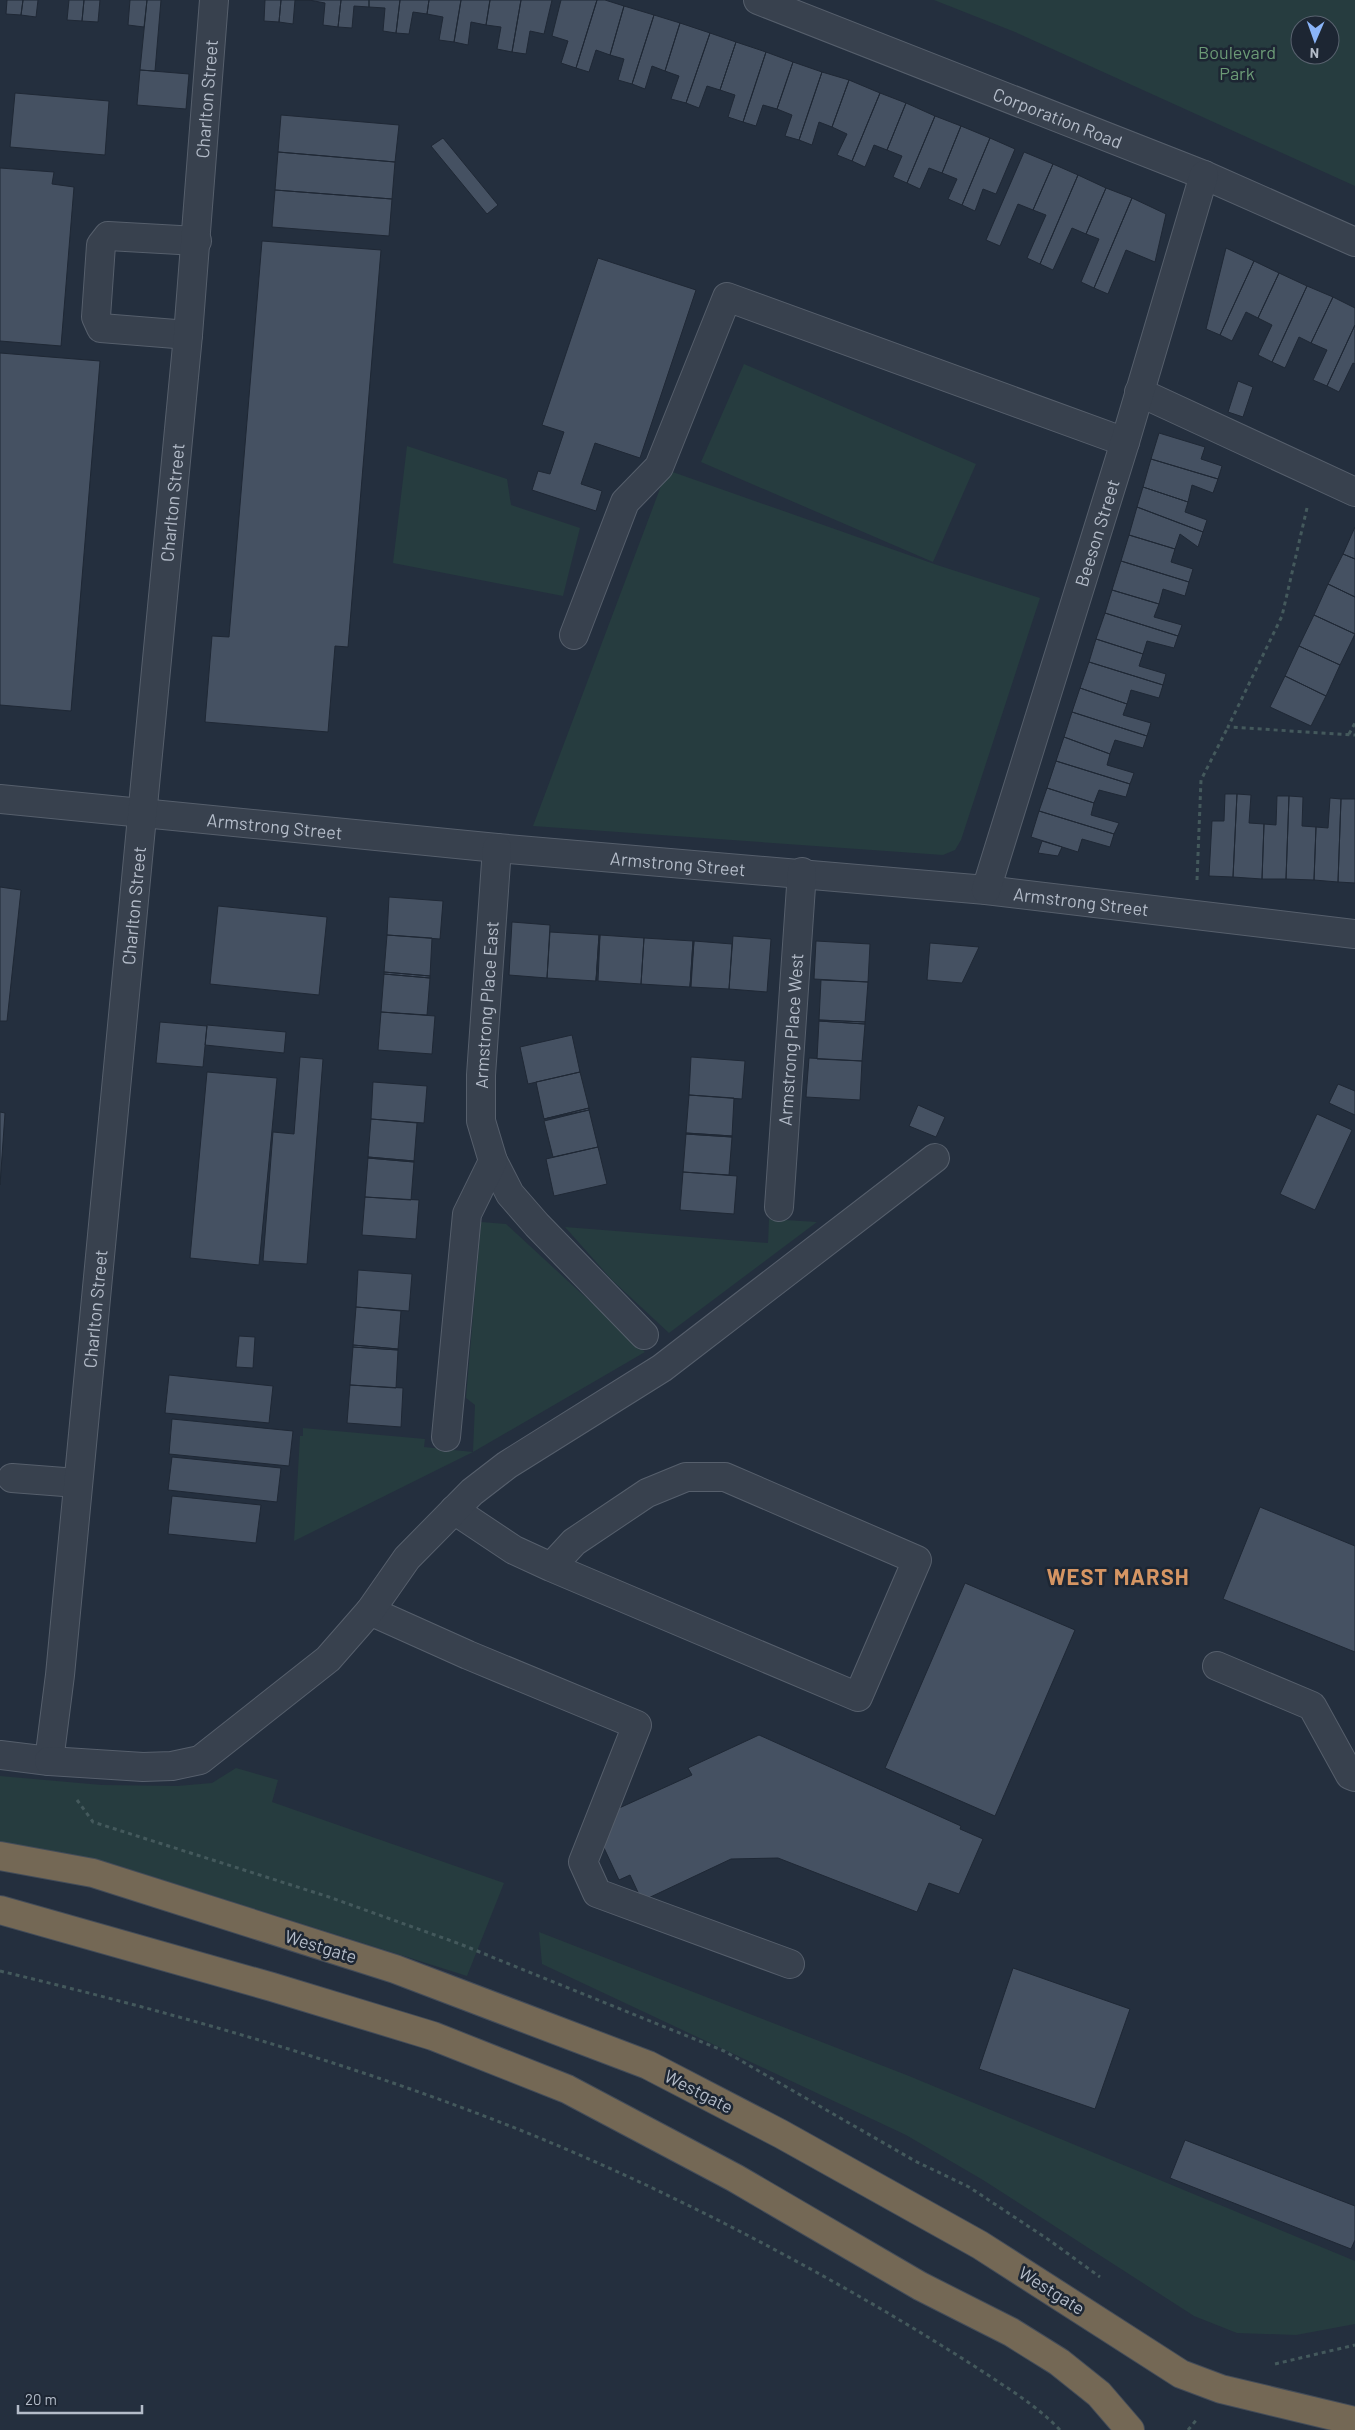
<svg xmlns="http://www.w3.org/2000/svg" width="1355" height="2430" viewBox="0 0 1355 2430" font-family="Barlow,sans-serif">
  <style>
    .green { fill: #263c3f; fill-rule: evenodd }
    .building { fill: #455162; stroke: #1f2835 }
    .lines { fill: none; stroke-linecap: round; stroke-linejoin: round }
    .minor-casing { stroke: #565f6c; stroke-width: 30 }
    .highway-casing { stroke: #434c59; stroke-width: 30 }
    .path { stroke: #44595c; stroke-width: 3; stroke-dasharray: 4 4; stroke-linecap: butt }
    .minor { stroke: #38414e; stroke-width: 28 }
    .highway { stroke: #746855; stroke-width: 28 }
    .labels { text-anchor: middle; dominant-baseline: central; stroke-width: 5; stroke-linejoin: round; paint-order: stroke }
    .park-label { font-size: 18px; fill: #6b9a76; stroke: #1d2633 }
    .street-label { font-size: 18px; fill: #b4bcc9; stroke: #1d2633 }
    .district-label { font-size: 22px; font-weight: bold; letter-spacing: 1px; fill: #d59563; stroke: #1d2633 }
  </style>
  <rect width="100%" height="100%" fill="#242f3e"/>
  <!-- green -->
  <path class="green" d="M934,0H1355V186L1015,32ZM1300,25H1330V55H1300Z
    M744,364L976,464L933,562L701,462Z
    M407,446L507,479L511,505L580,528L563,596L393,563Z
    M667,470L937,565L1040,598L961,840L955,850L943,855L533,826Z
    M769,1219L817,1222L669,1333L612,1280L565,1227L768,1243Z
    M481,1222L506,1224L645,1352L473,1452L294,1541L300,1436H303V1428L425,1439L424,1447L473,1452L475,1405L466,1398Z
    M236,1768L278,1780L272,1802L504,1883L467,1976L110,1863L0,1842V1776L102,1785L177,1786L212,1783Z
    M539,1932L909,2076L1355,2261V2324L1296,2335L1237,2333L1194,2316L983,2180L906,2135L542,1964Z"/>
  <!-- building -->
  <path class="building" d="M7,0H23L21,15L6,14Z
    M23,0H38L36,17L21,15Z
    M69,0H84L82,21L67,20Z
    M84,0H100L98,22L82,21Z
    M130,0H147L144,27L128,25Z
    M147,0H161L155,71L140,70Z
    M265,0H281L279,22L264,21Z
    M281,0H309H295L293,24L279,22Z
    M309,0H341L338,27L323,25L325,3Z
    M341,0H369V7L354,6L352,28L338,27Z
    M369,0H400L396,33L383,31L385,8L369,7Z
    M400,0H429L427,14L413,12L409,34L396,33Z
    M429,0H461L454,42L439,40L443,17L427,14Z
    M461,0H490L486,25L471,22L468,45L454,42Z
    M490,0H521L512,52L497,49L501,27L486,25Z
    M521,0H552L544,34L530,31L526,54L512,52Z
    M561,0H597L576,68L561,63L568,41L552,36Z
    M597,0H605L624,6L610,55L596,50L589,72L576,68Z
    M624,6L654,15L632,84L618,80L624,59L610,55Z
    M654,15L680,23L665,71L652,66L645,89L632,84Z
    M680,23L710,33L686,103L671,99L679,76L665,71Z
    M710,33L736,42L720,90L707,86L699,108L686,103Z
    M736,42L766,52L743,122L728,117L735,95L720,90Z
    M766,52L793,62L777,109L763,105L756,126L743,122Z
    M793,62L822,72L799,140L785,136L792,115L777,109Z
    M140,70L189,74L186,109L137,105Z
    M822,72L849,80L832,127L819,122L812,145L799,140Z
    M849,80L880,93L852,161L837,155L847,134L832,127Z
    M15,93L109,101L105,155L10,147Z
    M880,93L906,103L887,150L874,145L865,167L852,161Z
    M906,103L935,116L907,183L893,177L902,156L887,150Z
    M281,115L399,125L395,162L278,152Z
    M935,116L961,126L942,173L929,168L920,189L907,183Z
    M961,126L990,138L962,205L948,199L957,179L942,173Z
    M443,138L498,205L487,214L431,146Z
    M990,138L1015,149L996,194L983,189L975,211L962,205Z
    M278,152L395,162L392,199L275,190Z
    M1024,152L1053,164L1033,210L1018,204L1000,246L986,240Z
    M1053,164L1078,175L1040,264L1027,258L1046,215L1033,210Z
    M0,168L54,172L52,184L74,187L61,346L0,341Z
    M1078,175L1106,188L1086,234L1072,228L1053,270L1040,264Z
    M1106,188L1132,198L1094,288L1081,282L1099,239L1086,234Z
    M275,190L392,199L389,236L272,227Z
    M1132,198L1166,214L1155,262L1126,250L1108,294L1094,288Z
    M262,241L381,250L348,647L335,646L328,732L205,722L212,636L229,637Z
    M1226,248L1254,261L1220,335L1206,329Z
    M598,258L696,290L640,458L595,443L581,484L602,491L596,511L532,490L538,471L550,474L564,432L542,425Z
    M1254,261L1279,273L1258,318L1246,312L1232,341L1220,335Z
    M1279,273L1307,286L1272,362L1258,355L1272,325L1258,318Z
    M1307,286L1333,297L1311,343L1299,337L1285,368L1272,362Z
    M1333,297L1355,308V325L1327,386L1313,380L1327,350L1311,343Z
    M1355,325V364L1353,363L1339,392L1327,386Z
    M0,353L100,361L71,711L0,705Z
    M1238,381L1253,387L1243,417L1228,412Z
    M1159,433L1205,447L1201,459L1222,466L1218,479L1151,459Z
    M1151,459L1218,479L1213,493L1192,485L1188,502L1143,487Z
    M1143,487L1188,502L1185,512L1207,520L1203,532L1137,507Z
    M1137,507L1203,532L1198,547L1180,534L1175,549L1129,535Z
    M1355,527V559L1343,554Z
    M1129,535L1175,549L1171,562L1193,569L1189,582L1121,561Z
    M1343,554L1355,559V597L1328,584Z
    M1121,561L1189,582L1185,596L1163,589L1159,604L1112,590Z
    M1328,584L1355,597V634L1314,615Z
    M1112,590L1159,604L1154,617L1182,625L1178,636L1105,613Z
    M1105,613L1178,636L1174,648L1147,641L1143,654L1096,639Z
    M1314,615L1355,634L1340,665L1299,646Z
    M1096,639L1143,654L1139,666L1166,674L1163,685L1089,662Z
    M1299,646L1340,665L1326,696L1285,676Z
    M1089,662L1163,685L1159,698L1131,690L1127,704L1080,688Z
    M1285,676L1326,696L1311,726L1270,707Z
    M1080,688L1127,704L1123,715L1151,723L1147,736L1072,712Z
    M1072,712L1147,736L1143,748L1115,740L1110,754L1064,737Z
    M1064,737L1110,754L1107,765L1134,773L1130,784L1056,761Z
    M1056,761L1130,784L1126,797L1099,790L1094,803L1047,788Z
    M1047,788L1094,803L1091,815L1119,823L1114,834L1039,811Z
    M1225,794H1237L1233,877L1209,876L1212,821H1224Z
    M1237,794L1251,795L1249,823L1264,824L1262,879L1233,877Z
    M1277,796H1289L1286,879H1262L1264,824L1276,825Z
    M1289,796L1303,797L1302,826L1316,827L1314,880L1286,879Z
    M1330,798L1341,799L1338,882L1314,880L1316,827L1328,828Z
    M1341,799H1355V883L1338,882Z
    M1039,811L1114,834L1110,847L1082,839L1078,852L1031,837Z
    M1042,841L1062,847L1058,856L1038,853Z
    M0,887L21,890L7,1021H0Z
    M389,897L443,901L440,939L387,935Z
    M218,906L327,917L319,995L210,984Z
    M512,922L550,925L547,978L509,975Z
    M550,932L599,935L596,981L547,978Z
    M387,935L432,938L430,976L384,972Z
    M599,935H600L596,981Z
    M600,935L644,938L641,984L598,981Z
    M733,936L771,939L767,992L729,989Z
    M644,938L693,941L690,987L641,984Z
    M693,941H694L690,987Z
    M694,941L732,944L729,989L691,987Z
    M816,941L870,944L868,982L814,979Z
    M930,943L979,947L962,983L927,980Z
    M384,972L430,976V978L384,974Z
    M384,974L430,978L427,1015L381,1012Z
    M821,980L868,982L865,1022L819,1020Z
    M381,1012L435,1016L432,1054L378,1050Z
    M819,1020L865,1022V1024L819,1021Z
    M819,1021L865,1024L862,1061L817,1059Z
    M160,1022L207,1026L203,1067L156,1063Z
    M207,1025L286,1032L284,1053L205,1045Z
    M572,1035L580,1072L528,1084L520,1047Z
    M300,1057L323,1059L307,1264L263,1261L273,1132L294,1134Z
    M691,1057L745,1061L742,1099L689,1095Z
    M809,1058L862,1061L860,1100L806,1097Z
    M207,1072L277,1078L259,1265L190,1258Z
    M580,1072L589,1108L544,1119L536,1082Z
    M373,1082L427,1086L424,1123L371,1119Z
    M1338,1084L1355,1091V1115L1329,1103Z
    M689,1095L734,1098L732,1136L686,1133Z
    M918,1105L945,1117L936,1137L909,1126Z
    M589,1108V1110L544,1119Z
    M589,1110L598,1147L553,1157L544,1121Z
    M0,1112L5,1113L0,1185Z
    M1317,1114L1352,1130L1315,1210L1280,1194Z
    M371,1119L417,1123L414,1161L368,1157Z
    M686,1133L732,1136V1137L686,1134Z
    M686,1134L732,1137L729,1175L683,1172Z
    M598,1147L607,1184L554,1196L546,1159Z
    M368,1157L414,1161V1162L368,1158Z
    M368,1158L414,1162L411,1200L365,1197Z
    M683,1172L737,1176L734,1214L680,1210Z
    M365,1197L419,1200L416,1239L362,1235Z
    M358,1270L412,1274L409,1311L356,1307Z
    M356,1307L401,1311L398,1349L353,1345Z
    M239,1336L255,1337L253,1368L236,1367Z
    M353,1345L398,1349V1350L353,1347Z
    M353,1347L398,1350L396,1388L350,1385Z
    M169,1375L273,1386L269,1423L165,1413Z
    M350,1385L403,1388L401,1427L347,1423Z
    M172,1419L293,1431L289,1466L169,1454Z
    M172,1457L281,1468L277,1502L168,1490Z
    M172,1496L261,1505L256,1543L168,1534Z
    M1260,1507L1355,1546V1652L1223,1599Z
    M965,1583L1075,1630L995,1816L885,1768Z
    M759,1735L961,1826L960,1829L983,1839L959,1894L929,1883L917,1912L778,1858L731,1859L642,1901L630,1875L619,1880L597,1833L606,1814L692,1775L688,1768Z
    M1013,1968L1130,2009L1095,2109L979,2069Z
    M1185,2140L1355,2206V2240L1351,2249L1170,2178Z"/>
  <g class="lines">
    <!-- minor casing -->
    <g class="minor-casing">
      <g id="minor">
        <path id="s1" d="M758,0L1204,175L1355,242"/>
        <path d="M188,335L101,328L96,317L101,245L108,236L197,241"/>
        <path d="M1139,392L1355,492"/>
        <path d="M574,635L625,502L659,467L727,297L1125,442"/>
        <path id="s2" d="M0,799L497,848L986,890L1355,934"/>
        <path id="s3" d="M986,890L1125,442L1204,175"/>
        <path d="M493,1161L510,1194L537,1225L644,1335"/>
        <path id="s4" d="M779,1207L802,872"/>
        <path id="s5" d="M446,1437L467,1214L493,1161L481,1121V1075L497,848"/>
        <path d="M12,1478L77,1483"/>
        <path d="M454,1510L514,1550L551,1567L858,1697L917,1560L725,1477H686L647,1493L574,1542L551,1567"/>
        <path d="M370,1611L468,1655L637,1725L583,1862L597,1893L790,1964"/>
        <path d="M1217,1666L1312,1706L1350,1775L1355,1777"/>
        <path id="s6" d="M0,1755L49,1761L60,1675L188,335L214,0"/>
        <path d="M49,1761L143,1767L172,1766L200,1760L328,1659L370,1611L407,1558L472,1492L507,1465L662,1368L935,1158"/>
      </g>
    </g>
    <!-- highway casing -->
    <g class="highway-casing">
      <path id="highway" d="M0,1856L93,1873L395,1969L648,2065L781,2134L980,2245L1181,2374L1221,2389L1354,2421
        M0,1910L272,1987L433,2036L567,2089L735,2178L920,2286L1011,2332L1059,2362L1099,2394L1130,2430"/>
    </g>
    <!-- path -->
    <path class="path" d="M1307,508L1282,616L1228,727L1355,735
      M1349,734L1355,723
      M1197,880L1201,780L1228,727
      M77,1800L93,1822L329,1897L460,1944L724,2051L915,2161L969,2187L1049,2240L1100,2277
      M0,1971C175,2013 352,2063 520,2130C642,2179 762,2240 876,2306C915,2329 953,2352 991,2377C1015,2393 1039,2408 1060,2430
      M1275,2364L1355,2345
      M1188,2430L1198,2418"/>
    <!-- minor -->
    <use href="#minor" class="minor"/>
    <!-- highway -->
    <use href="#highway" class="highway"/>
  </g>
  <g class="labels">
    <!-- park labels -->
    <g class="park-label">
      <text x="1237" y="52">Boulevard<tspan x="1237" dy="21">Park</tspan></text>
    </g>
    <!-- street labels -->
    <g class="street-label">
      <text stroke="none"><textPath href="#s6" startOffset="1719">Charlton Street</textPath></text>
      <text stroke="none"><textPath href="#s1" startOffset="322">Corporation Road</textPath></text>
      <text stroke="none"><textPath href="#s6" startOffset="1314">Charlton Street</textPath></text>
      <text stroke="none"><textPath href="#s3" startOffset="374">Beeson Street</textPath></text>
      <text stroke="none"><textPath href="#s2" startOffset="276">Armstrong Street</textPath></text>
      <text stroke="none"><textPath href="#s2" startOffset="681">Armstrong Street</textPath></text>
      <text stroke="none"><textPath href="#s2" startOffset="1086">Armstrong Street</textPath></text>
      <text stroke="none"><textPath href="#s6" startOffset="909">Charlton Street</textPath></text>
      <text stroke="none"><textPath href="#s5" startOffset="441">Armstrong Place East</textPath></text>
      <text stroke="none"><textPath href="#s4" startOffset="168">Armstrong Place West</textPath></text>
      <text stroke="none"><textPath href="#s6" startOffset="504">Charlton Street</textPath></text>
      <text transform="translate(321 1946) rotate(17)">Westgate</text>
      <text transform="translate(699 2091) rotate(27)">Westgate</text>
      <text transform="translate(1052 2290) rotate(32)">Westgate</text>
    </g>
    <!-- district labels -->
    <g class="district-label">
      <text x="1118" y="1576">WEST MARSH</text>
    </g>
  </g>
  <!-- north arrow -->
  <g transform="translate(1315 40) rotate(182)"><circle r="24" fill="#1d2633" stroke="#59626f"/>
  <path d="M0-4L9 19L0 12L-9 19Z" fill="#8ab4f8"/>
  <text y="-8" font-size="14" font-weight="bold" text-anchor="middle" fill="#b4bcc9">N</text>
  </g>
  <!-- scale -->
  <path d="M18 2405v8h124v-8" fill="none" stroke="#b4bcc9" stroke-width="2.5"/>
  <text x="25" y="2405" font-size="15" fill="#b4bcc9" stroke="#1d2633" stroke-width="4" paint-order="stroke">20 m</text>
</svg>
